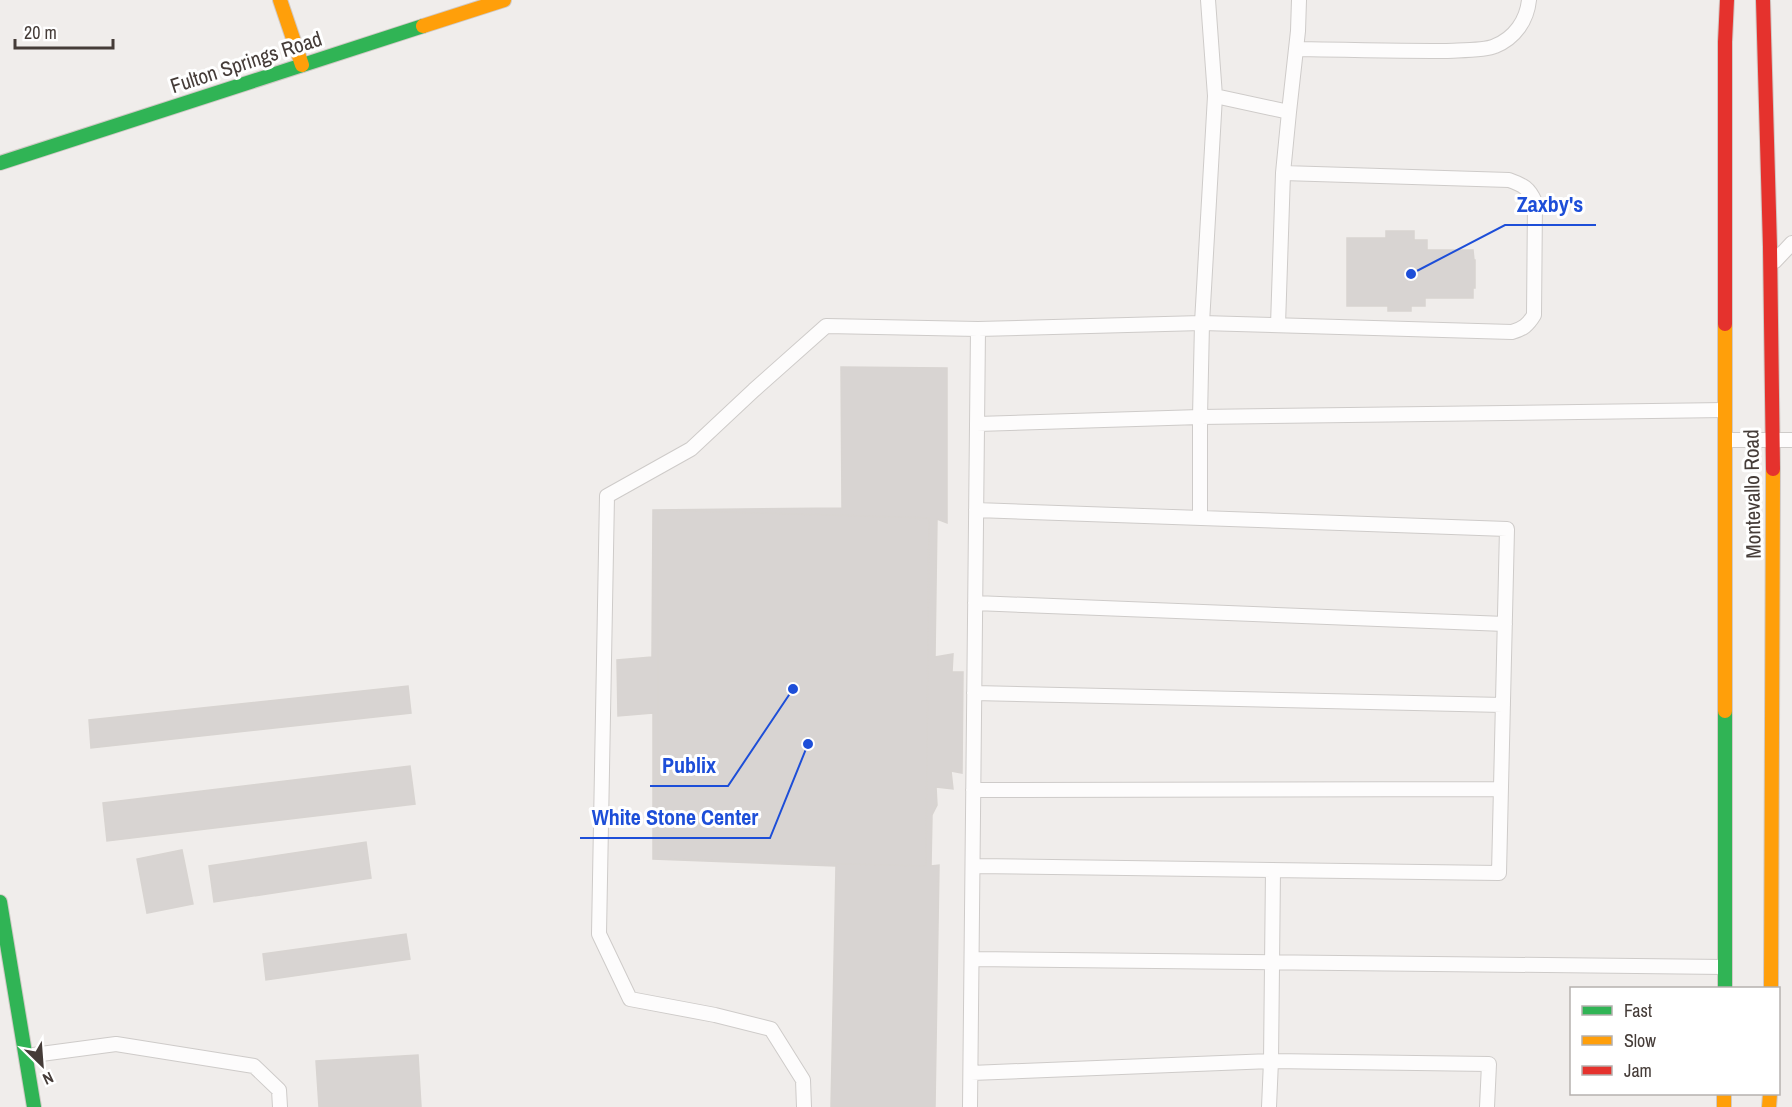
<svg xmlns="http://www.w3.org/2000/svg" width="1792" height="1107" viewBox="0 0 1792 1107" font-family="'Archivo Narrow',sans-serif">
  <style>
    .building { fill: #d8d4d2; stroke: #d8d4d1; stroke-width: 1.5 }
    .lines { fill: none; stroke-linecap: round; stroke-linejoin: round }
    .lane-casing { stroke: #cecbc9; stroke-width: 16 }
    .fast-casing { stroke: #d0c9c5; stroke-width: 16 }
    .slow-casing { stroke: #d0c9c5; stroke-width: 16 }
    .jam-casing { stroke: #d0c9c5; stroke-width: 16 }
    .lane { stroke: #fdfcfc; stroke-width: 14 }
    .fast { stroke: #30b455; stroke-width: 14 }
    .slow { stroke: #ff9f0a; stroke-width: 14 }
    .jam { stroke: #e5322d; stroke-width: 14 }
    .labels { text-anchor: middle; dominant-baseline: central; stroke-width: 6; stroke-linejoin: round; paint-order: stroke }
    .street-label { font-size: 21px; fill: #453c38; stroke: #fff }
    .leader { fill: none; stroke: #1d4ed8; stroke-width: 2 }
    .callout-dot { fill: #1d4ed8; stroke: #fff; stroke-width: 2 }
    .callout-label { font-size: 22px; text-anchor: middle; font-weight: bold; fill: #1d4ed8; stroke: #fff; stroke-width: 6; stroke-linejoin: round; paint-order: stroke }
  </style>
  <rect width="100%" height="100%" fill="#f0edeb"/>
  <!-- building -->
  <path class="building" d="M1386,231H1414V240H1427V250H1473L1474,260H1475V288H1473V298H1425V306H1411V311H1388V306H1347V238H1386Z
    M841,367L947,368V523L937,519L935,657L953,654L952,672H963L962,773L951,771L953,789L936,787L937,805L932,815L931,866L939,865L935,1107H831L836,866L653,859V713L618,716L617,660L652,657L653,510L842,508Z
    M658,510L929,518L926,866L658,859Z
    M408,686L411,713L91,748L89,720Z
    M410,766L415,804L107,841L103,803Z
    M366,842L371,878L214,902L209,866Z
    M182,850L193,904L147,913L137,859Z
    M406,934L410,959L266,980L263,954Z
    M418,1055L421,1107H319L316,1061Z"/>
  <g class="lines">
    <!-- lane casing -->
    <g class="lane-casing">
      <path id="lane" d="M1208,0L1215,96L1202,323L1200,417L1725,410
        M1296,49C1346,50 1395,51 1445,51C1457,50 1484,51 1495,46C1515,38 1527,20 1529,0
        M1215,96L1289,112L1283,173L1278,325
        M1289,112L1298,31L1299,0
        M1775,261L1792,243
        M977,424L1200,417V518
        M1725,440H1792
        M975,603L1505,624
        M974,693L1503,705
        M973,790L1501,789
        M973,866L1499,873L1507,529L976,510
        M972,959L1725,967
        M26,1056L116,1044L254,1066L279,1090L280,1107
        M971,1073L1271,1061L1489,1064L1487,1107
        M804,1107L803,1080L771,1029L715,1015L630,999L599,934L607,496L691,449L754,390L826,326L978,329L1202,323L1512,332C1523,329 1528,325 1534,315L1535,202C1529,188 1523,185 1509,180L1283,173
        M970,1107L978,329
        M1269,1107L1271,1061L1273,870"/>
    </g>
    <!-- fast casing -->
    <g class="fast-casing">
      <path id="fast" d="M0,163L423,26
        M1725,711V988
        M0,902L34,1107"/>
    </g>
    <!-- slow casing -->
    <g class="slow-casing">
      <path id="slow" d="M280,0L302,65
        M423,26L504,0
        M1725,324V711
        M1771,988L1773,469
        M1724,1094V1107
        M1769,1107L1770,1094"/>
    </g>
    <!-- jam casing -->
    <g class="jam-casing">
      <path id="jam" d="M1763,0L1770,247L1773,469
        M1725,324V42L1727,0"/>
    </g>
    <!-- lane -->
    <use href="#lane" class="lane"/>
    <!-- fast -->
    <use href="#fast" class="fast"/>
    <!-- slow -->
    <use href="#slow" class="slow"/>
    <!-- jam -->
    <use href="#jam" class="jam"/>
  </g>
  <g class="labels">
    <!-- street labels -->
    <g class="street-label">
      <text transform="translate(246 62) rotate(-18)">Fulton Springs Road</text>
      <text transform="translate(1752 494) rotate(-91)">Montevallo Road</text>
    </g>
  </g>
  <!-- callouts -->
  <path class="leader" d="M1411 274L1505 225H1596M793 689L728 786H650M808 744L770 838H580"/>
  <g class="callout-dot">
    <circle cx="1411" cy="274" r="6"/>
    <circle cx="793" cy="689" r="6"/>
    <circle cx="808" cy="744" r="6"/>
  </g>
  <g class="callout-label">
    <text x="1550" y="212">Zaxby's</text>
    <text x="689" y="773">Publix</text>
    <text x="675" y="825">White Stone Center</text>
  </g>
  <!-- legend -->
  <rect x="1570" y="987" width="210" height="108" fill="#ffffff" stroke="#b5b1af" stroke-width="1.5"/>
  <rect x="1582" y="1006" width="30" height="9" fill="#30b455" stroke="#b5b1af" stroke-width="1.5"/>
  <text x="1624" y="1017" font-size="18" fill="#453c38">Fast</text>
  <rect x="1582" y="1036" width="30" height="9" fill="#ff9f0a" stroke="#b5b1af" stroke-width="1.5"/>
  <text x="1624" y="1047" font-size="18" fill="#453c38">Slow</text>
  <rect x="1582" y="1066" width="30" height="9" fill="#e5322d" stroke="#b5b1af" stroke-width="1.5"/>
  <text x="1624" y="1077" font-size="18" fill="#453c38">Jam</text>
  <!-- north arrow -->
  <g transform="translate(42 1065) rotate(155)" stroke="#ffffff" stroke-width="4.5" paint-order="stroke">
  <path d="M0-4.5L10 22L0 15L-10 22Z" fill="#453c38"/>
  <text y="-9" font-size="16" font-weight="bold" text-anchor="middle" fill="#453c38">N</text>
  </g>
  <!-- scale -->
  <path d="M15 39v9h98v-9" fill="none" stroke="#453c38" stroke-width="3"/>
  <text x="24" y="39" font-size="18" fill="#453c38" stroke="#ffffff" stroke-width="4.5" paint-order="stroke">20 m</text>
</svg>
